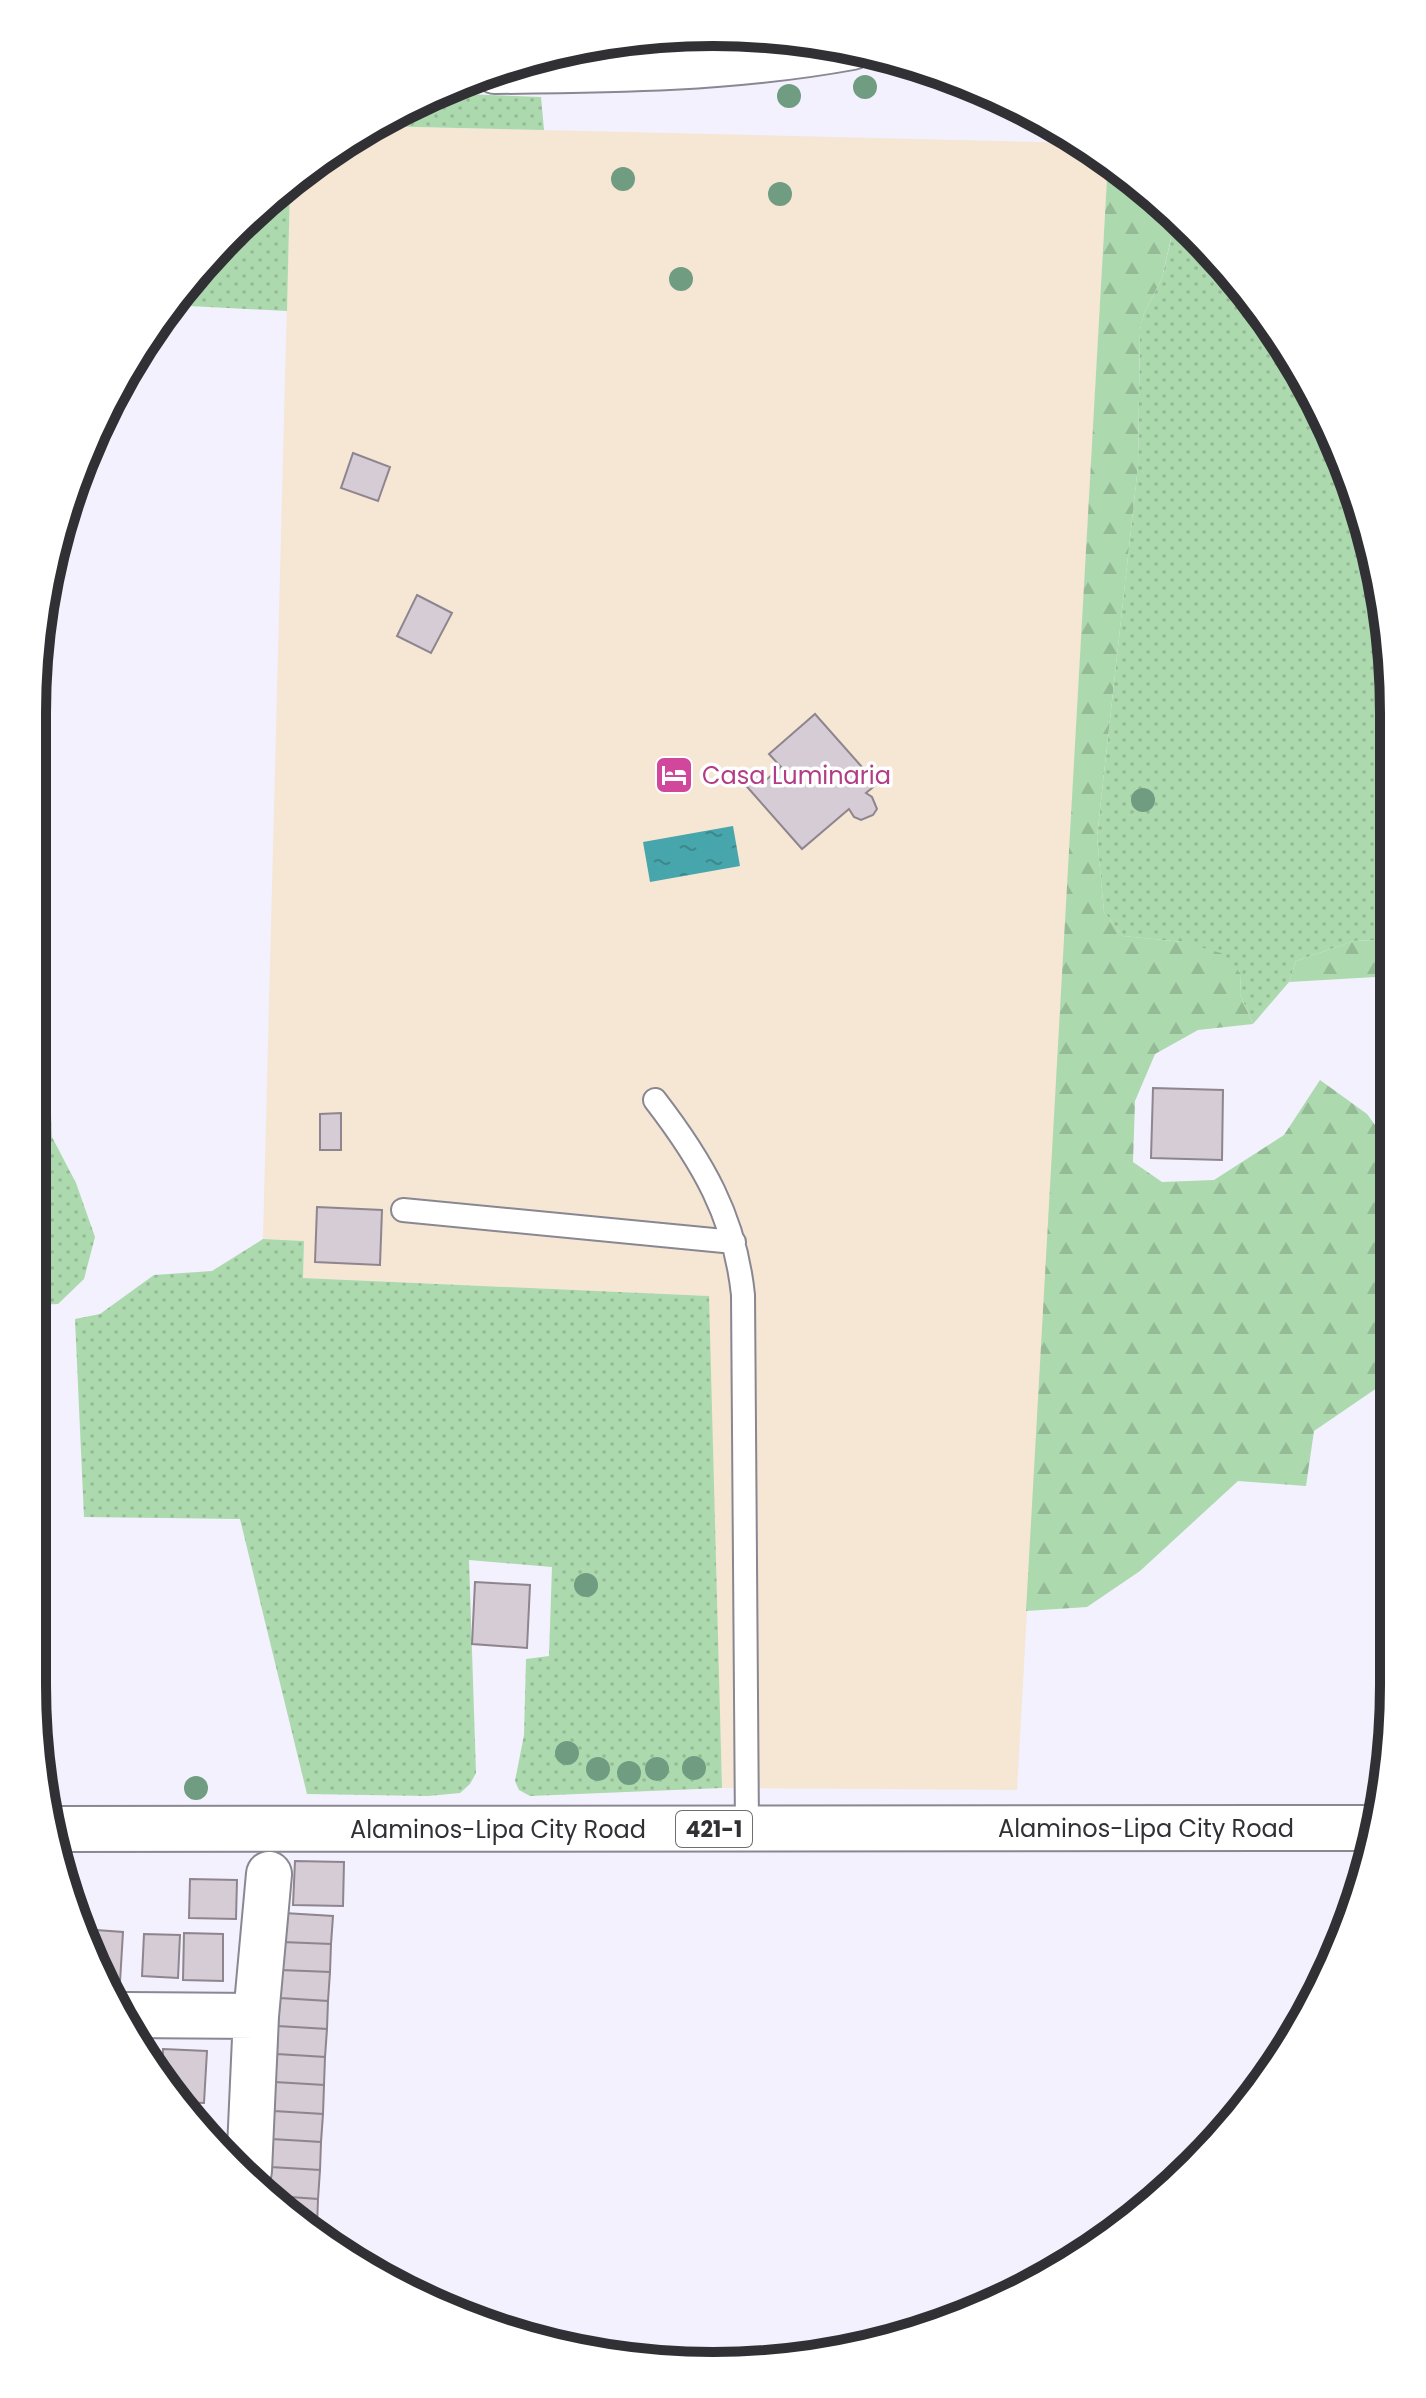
<svg xmlns="http://www.w3.org/2000/svg" width="1426" height="2398" viewBox="0 0 1426 2398" font-family="Poppins,sans-serif">
  <style>
    .commercial { fill: #f6e6d4 }
    .grass { fill: url(#grass-dots) }
    .forest { fill: url(#forest-firs) }
    .water { fill: url(#water-ripples) }
    .building { fill: #d5ccd5; stroke: #8e858e; stroke-width: 2 }
    .lines { fill: none; stroke-linecap: round; stroke-linejoin: round }
    .lane-casing { stroke: #888792; stroke-width: 26 }
    .street-casing { stroke: #888792; stroke-width: 48 }
    .primary-casing { stroke: #888792; stroke-width: 48 }
    .lane { stroke: #fff; stroke-width: 22 }
    .street { stroke: #fff; stroke-width: 44 }
    .primary { stroke: #fff; stroke-width: 44 }
    .tree { fill: #709d81 }
    .labels { text-anchor: middle; dominant-baseline: central; stroke-width: 7; stroke-linejoin: round; paint-order: stroke }
    .shield { fill: #fff; stroke: #6f6f72; stroke-width: 2 }
    .shield-label { font-size: 22px; font-weight: bold; fill: #313135 }
    .hotel-label { font-size: 24px; fill: #b23c85; stroke: #fff; text-anchor: start }
    .street-label { font-size: 24px; fill: #313135; stroke: #fff }
    .rim { fill: none; stroke: #313135; stroke-width: 10 }
  </style>
  <defs>
    <pattern id="grass-dots" width="8" height="8" patternUnits="userSpaceOnUse" patternTransform="scale(2)"><rect width="8" height="8" fill="#acd9ae"/><path d="M2 2h.1M6 6h.1" fill="none" stroke="#94bb96" stroke-width="1.8" stroke-linecap="round"/></pattern>
    <pattern id="forest-firs" width="22" height="20" patternUnits="userSpaceOnUse" patternTransform="scale(2)"><rect width="22" height="20" fill="#acd9ae"/><path d="M5 1l3.5 6h-7zM16 11l3.5 6h-7z" fill="#94bb96"/></pattern>
    <pattern id="water-ripples" width="26" height="14" patternUnits="userSpaceOnUse" patternTransform="scale(2)"><rect width="26" height="14" fill="#47a6ab"/><path d="M2 4q2-2 4 0t4 0M15 11q2-2 4 0t4 0" fill="none" stroke="#3c888c"/></pattern>
  </defs>
  <rect width="100%" height="100%" fill="#f2f1fd"/>
  <!-- commercial -->
  <path class="commercial" d="M374,126L1083,143L1108,161L1017,1790L722,1788L708,1296L303,1278L304,1241L263,1239L290,184L335,147Z"/>
  <!-- grass -->
  <path class="grass" d="M436,93L541,97L544,130L374,126Z
    M290,184L287,311L171,305L232,231Z
    M1160,207L1225,264L1303,373L1371,536L1393,668V939L1354,941L1296,961L1289,982L1253,1024L1240,994L1241,974L1183,942L1123,936L1104,912L1097,837L1138,466L1140,330L1144,313L1162,278L1171,239Z
    M33,706L37,835L44,950L52,1137L76,1183L95,1237L84,1279L58,1304L33,1305Z
    M263,1239L304,1241L303,1278L709,1296L722,1788L530,1796L519,1790L515,1781L524,1735L526,1659L549,1656L552,1567L469,1560L476,1773L470,1784L460,1793L428,1796L307,1794L240,1519L84,1517L75,1319L100,1314L154,1275L212,1271Z"/>
  <!-- forest -->
  <path class="forest" d="M1108,161L1160,207L1171,238L1162,278L1144,313L1140,330L1138,466L1097,837L1104,912L1123,936L1183,942L1221,953L1241,974L1240,994L1253,1024L1198,1030L1155,1054L1135,1101L1133,1162L1162,1182L1214,1180L1284,1135L1320,1080L1367,1114L1393,1150V1377L1314,1431L1306,1486L1238,1481L1140,1571L1087,1607L1026,1611Z
    M1393,939V976L1289,982L1296,961L1354,941Z"/>
  <!-- water -->
  <path class="water" d="M733,826L740,866L650,882L643,842Z"/>
  <!-- building -->
  <path class="building" d="M353,453L390,467L378,501L341,488Z
    M417,595L452,613L431,653L397,636Z
    M815,714L877,784L866,793L872,797L877,809L873,815L861,820L854,817L849,809L802,849L742,781L754,770L765,781L781,767L769,754Z
    M1153,1088L1223,1090L1222,1160L1151,1158Z
    M341,1113V1150H320V1114Z
    M317,1207L382,1210L380,1265L315,1262Z
    M475,1582L530,1585L527,1648L472,1644Z
    M295,1861L344,1862L343,1906L293,1905Z
    M190,1879L237,1880L236,1919L189,1918Z
    M284,1913L333,1916L331,1944L282,1942Z
    M82,1929L123,1932L120,1982L109,1981Z
    M184,1933L223,1934V1981L183,1980Z
    M144,1934L180,1935L178,1978L142,1976Z
    M282,1942L331,1944L330,1972L281,1970Z
    M281,1970L330,1972L328,2001L280,1998Z
    M280,1998L328,2001L327,2029L278,2026Z
    M278,2026L327,2029L325,2057L277,2054Z
    M163,2049L207,2051L204,2103L175,2102L172,2099L162,2079Z
    M277,2054L325,2057L324,2085L275,2082Z
    M275,2082L324,2085L323,2114L274,2111Z
    M183,2109L202,2110V2127Z
    M274,2111L323,2114L321,2142L272,2139Z
    M272,2139L321,2142L320,2170L271,2167Z
    M271,2167L320,2170L318,2199L276,2196L270,2190Z
    M276,2196L318,2199L317,2227L308,2226Z"/>
  <g class="lines">
    <!-- lane casing -->
    <g class="lane-casing">
      <path id="lane" d="M655,1100C702,1161 735,1217 743,1295L747,1829
        M403,1210L734,1242"/>
    </g>
    <!-- street casing -->
    <g class="street-casing">
      <path id="street" d="M495,71C616,70 732,69 852,47
        M127,2015L256,2016
        M249,2171L256,2016L269,1874"/>
    </g>
    <!-- primary casing -->
    <g class="primary-casing">
      <path id="primary" d="M56,1829L1373,1828"/>
    </g>
    <!-- lane -->
    <use href="#lane" class="lane"/>
    <!-- street -->
    <use href="#street" class="street"/>
    <!-- primary -->
    <use href="#primary" class="primary"/>
  </g>
  <!-- trees -->
  <g class="tree">
    <circle cx="865" cy="87" r="12"/>
    <circle cx="789" cy="96" r="12"/>
    <circle cx="623" cy="179" r="12"/>
    <circle cx="780" cy="194" r="12"/>
    <circle cx="681" cy="279" r="12"/>
    <circle cx="1143" cy="800" r="12"/>
    <circle cx="586" cy="1585" r="12"/>
    <circle cx="567" cy="1753" r="12"/>
    <circle cx="694" cy="1768" r="12"/>
    <circle cx="598" cy="1769" r="12"/>
    <circle cx="657" cy="1769" r="12"/>
    <circle cx="629" cy="1773" r="12"/>
    <circle cx="196" cy="1788" r="12"/>
  </g>
  <!-- icons -->
  <defs>
    <g id="hotel-square" transform="scale(2)"><rect x="-9" y="-9" width="18" height="18" rx="4" fill="#d1479c" stroke="#fff"/><path d="M-6-4.5h1.5V1H6V5H4.5V3h-9V5H-6ZM-4 0a1.8 1.8 0 1 1 3.6 0ZM.5 0V-2.5h3Q6-2.5 6 0Z" fill="#fff"/></g>
  </defs>
  <g fill-rule="evenodd">
    <use href="#hotel-square" x="674" y="775"/>
  </g>
  <g class="labels">
    <!-- shield labels -->
    <rect class="shield" x="676" y="1811" width="76" height="36" rx="6"/>
    <g class="shield-label">
      <text x="714" y="1829">421-1</text>
    </g>
    <!-- hotel labels -->
    <g class="hotel-label">
      <text x="702" y="775">Casa Luminaria</text>
    </g>
    <!-- street labels -->
    <g class="street-label">
      <text x="1146" y="1828">Alaminos-Lipa City Road</text>
      <text x="498" y="1829">Alaminos-Lipa City Road</text>
    </g>
  </g>
  <!-- crop -->
  <path d="M0 0H1426V2398H0ZM713 46H713A667 667 0 0 1 1380 713V1685A667 667 0 0 1 713 2352H713A667 667 0 0 1 46 1685V713A667 667 0 0 1 713 46Z" fill="#fff" fill-rule="evenodd"/>
  <path class="rim" d="M713 46H713A667 667 0 0 1 1380 713V1685A667 667 0 0 1 713 2352H713A667 667 0 0 1 46 1685V713A667 667 0 0 1 713 46Z"/>
</svg>
